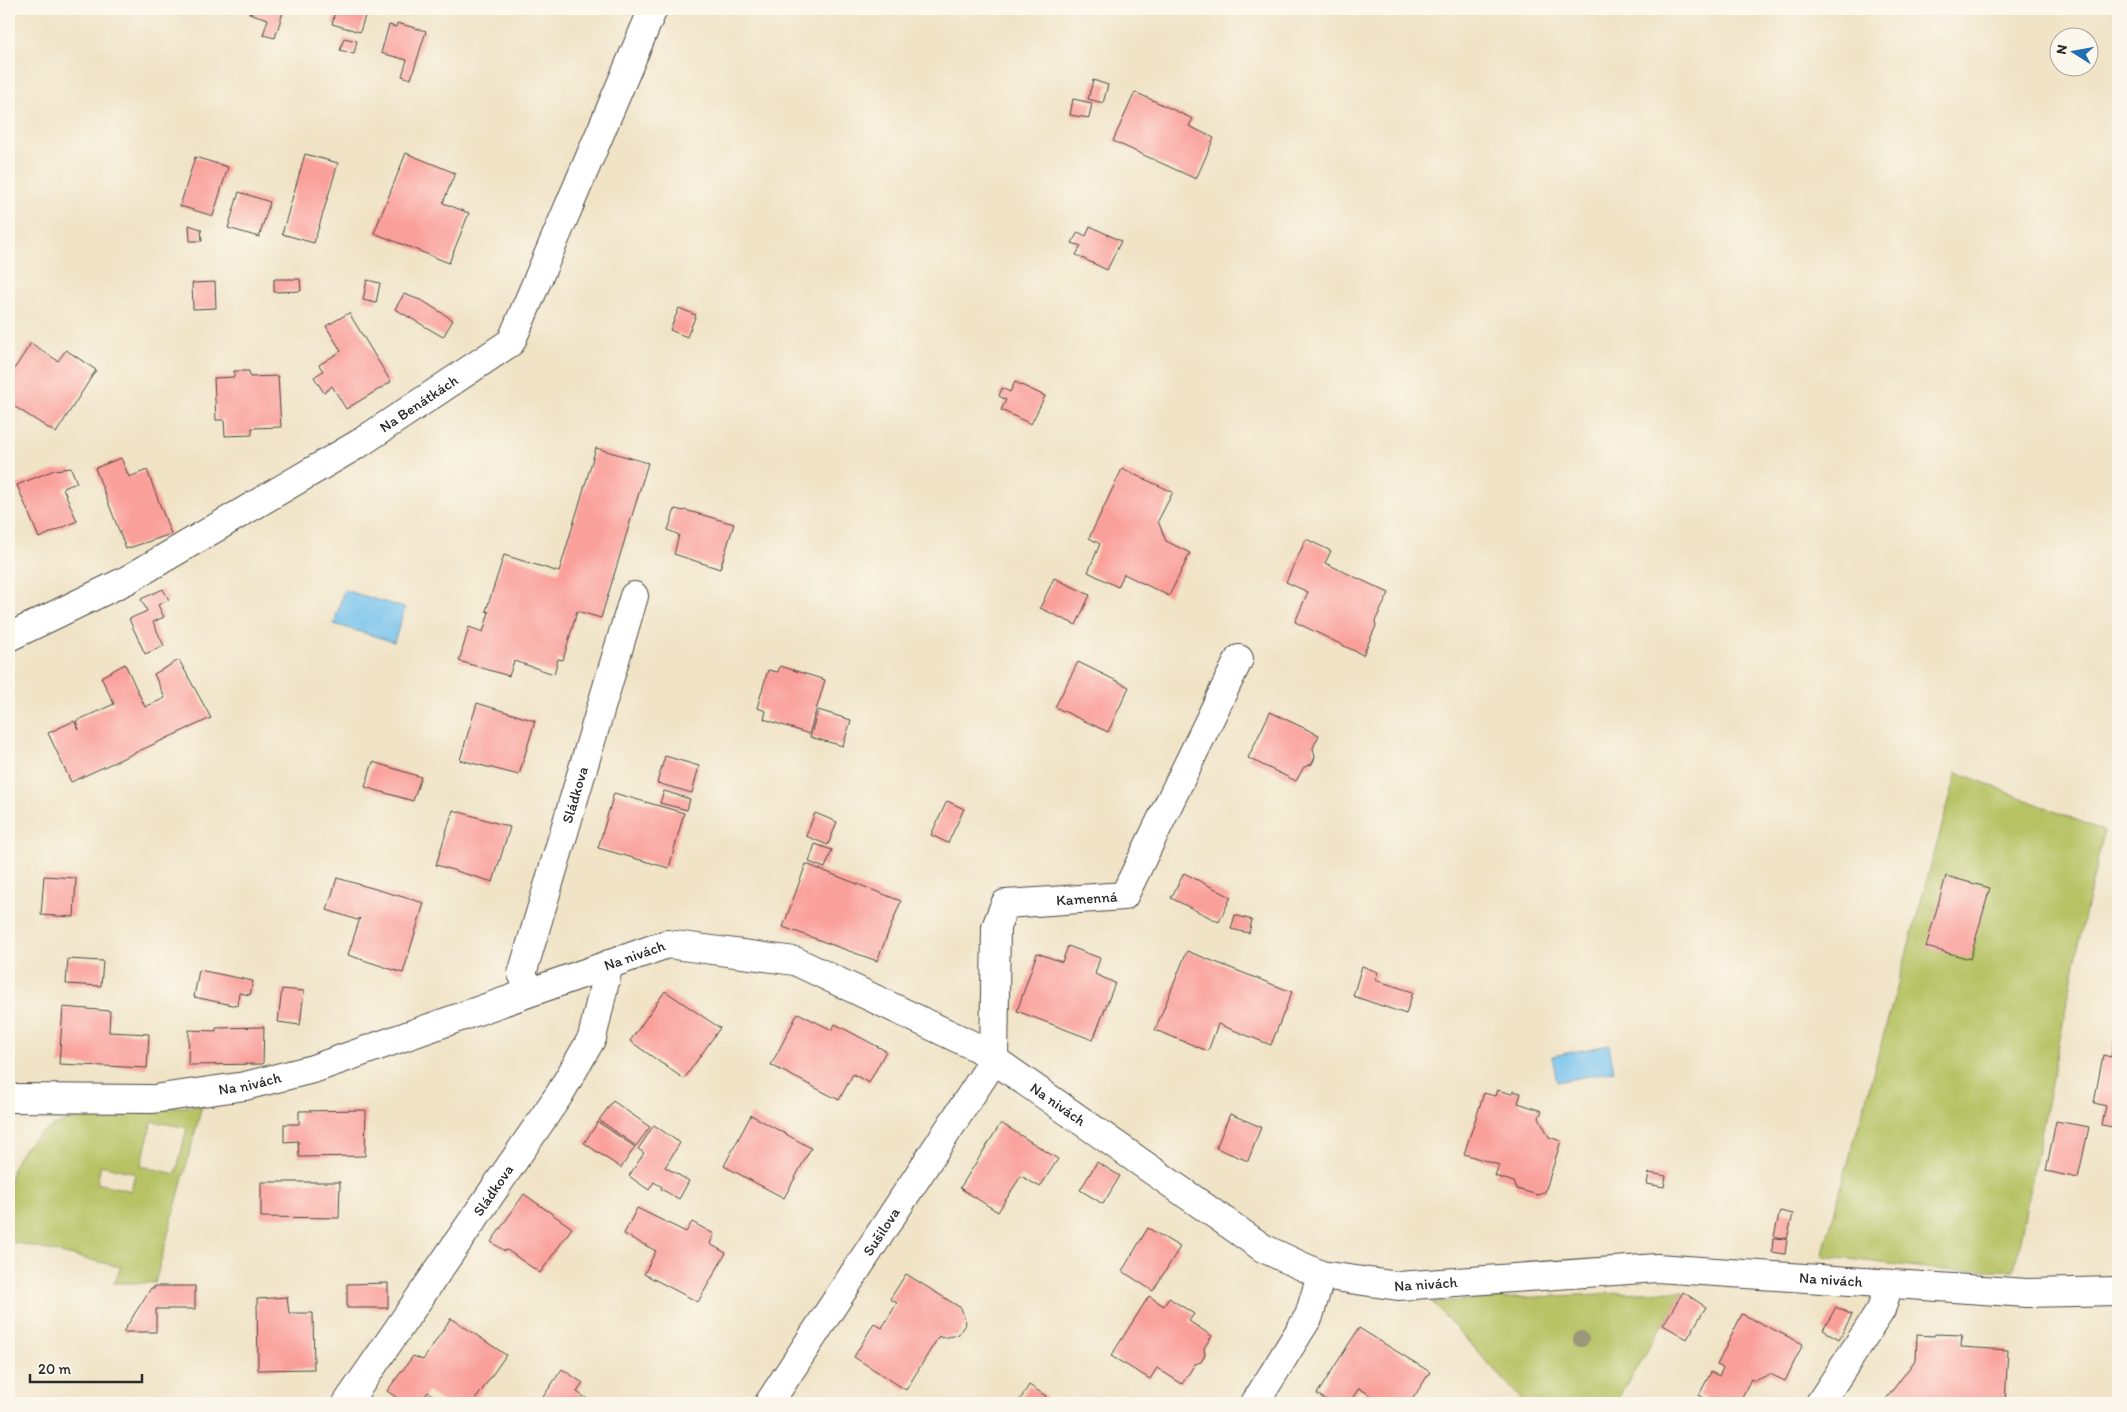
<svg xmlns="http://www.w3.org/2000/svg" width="2127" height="1412" viewBox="0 0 2127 1412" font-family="Itim,sans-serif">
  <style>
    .green { fill: #b6c264; stroke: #707648; fill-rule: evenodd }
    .water { fill: #73c1ed; stroke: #4f768c }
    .building { fill: #faa09b }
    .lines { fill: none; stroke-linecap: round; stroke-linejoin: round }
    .street-casing { stroke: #494742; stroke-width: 30 }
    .street { stroke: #fff; stroke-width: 28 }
    .tree { fill: #9b977a }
    .labels { text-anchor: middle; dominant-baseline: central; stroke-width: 5; stroke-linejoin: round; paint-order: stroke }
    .street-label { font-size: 15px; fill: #2b2b2b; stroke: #fbf7ec }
  </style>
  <rect width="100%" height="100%" fill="#fbf7ec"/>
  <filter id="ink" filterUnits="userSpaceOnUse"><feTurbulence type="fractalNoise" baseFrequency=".02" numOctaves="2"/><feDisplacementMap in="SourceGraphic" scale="10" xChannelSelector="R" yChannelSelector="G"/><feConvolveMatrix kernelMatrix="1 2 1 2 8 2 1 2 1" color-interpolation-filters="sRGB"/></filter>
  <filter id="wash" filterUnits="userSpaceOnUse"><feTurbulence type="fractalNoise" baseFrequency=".0096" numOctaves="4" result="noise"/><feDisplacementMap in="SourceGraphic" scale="20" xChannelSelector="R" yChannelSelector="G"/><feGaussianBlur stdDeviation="1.12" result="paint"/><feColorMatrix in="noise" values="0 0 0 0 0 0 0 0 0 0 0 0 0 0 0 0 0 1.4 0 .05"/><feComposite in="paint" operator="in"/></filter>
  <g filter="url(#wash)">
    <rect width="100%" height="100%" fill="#f0e3c6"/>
    <!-- green -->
    <path class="green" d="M1957,772L2104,831L2082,928L2014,1270H1943L1822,1256Z
      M202,1106L155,1283H114L121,1267L9,1241C9,1217 5,1191 13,1168C36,1103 145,1109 202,1106ZM152,1121L187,1128L176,1174L141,1166ZM101,1165L135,1173L131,1191L97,1183Z
      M1663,1291L1683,1292L1615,1403H1525L1432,1302Z"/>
    <!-- water -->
    <path class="water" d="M344,590L405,608L394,642L334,624Z
      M1609,1045L1614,1071L1557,1082L1552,1056Z"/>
    <g id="blocks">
      <!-- building -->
      <path class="building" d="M250,9H284L275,38L263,35L268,19L249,13Z
        M336,9H367L360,32L332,24Z
        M396,9H410L409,15L395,13Z
        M397,23L426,31L411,79L402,76L407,60L381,53L389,25L396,27Z
        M344,38L357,41L354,54L340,50Z
        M1093,80L1108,85L1103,103L1088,99Z
        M1135,92L1193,119L1189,126L1214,138L1196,179L1113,141Z
        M1073,99L1092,103L1089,118L1070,115Z
        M406,153L455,173L443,203L469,213L449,263L374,233Z
        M305,154L338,163L314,243L282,234Z
        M195,157L228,167L213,216L180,206Z
        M239,192L270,202L259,237L228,228Z
        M189,225L201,229L202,241H190Z
        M1090,226L1121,241L1107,270L1076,255L1081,246L1072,243L1078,232L1086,236Z
        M274,279H300L301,291L274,292Z
        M367,280L380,283L376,303L363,300Z
        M215,282L216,308L193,309L192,283Z
        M404,294L423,301L453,320L443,337L395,309Z
        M679,308L696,315L687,337L670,330Z
        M349,313L391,382L346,409L332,386L324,393L314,377L323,371L319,365L341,351L326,326Z
        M31,343L58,361L66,350L96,370L56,433L9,403V377Z
        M234,371H249L250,377L278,376L281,427L252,428V435L225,436L224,420H216L214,378L234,377Z
        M1015,382L1045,396L1031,424L1001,410L1006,400L999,396L1002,388L1010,392Z
        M596,448L648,463L601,618L577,611L563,660L558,659L554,674L514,661L509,676L459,661L469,627L483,632L489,612L486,611L504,555L559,572Z
        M121,458L129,477L147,470L171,534L126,549L95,468Z
        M71,468L77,483L63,488L77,521L39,538L17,485L54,470Z
        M1122,469L1173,492L1158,521L1166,541L1190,553L1169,596L1124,574L1118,587L1088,572L1100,544L1089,538Z
        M675,509L684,511L685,510L734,524L720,569L674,554L679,535L668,530Z
        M1306,539L1331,551L1325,563L1389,593L1375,621L1376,626L1363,655L1295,622L1308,592L1286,582Z
        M1054,578L1090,595L1076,625L1040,608Z
        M163,589L169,600L158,605L164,617L153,622L164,646L145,654L129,619L147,611L141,599Z
        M179,660L211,718L71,782L48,733L74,721L79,730L76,721L114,704L101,677L125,664L145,707L165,698L154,674Z
        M1078,662L1129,687L1108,732L1055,707Z
        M780,666L825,680L809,734L764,719L766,711L757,708L768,670L778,672Z
        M477,703L535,721L519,775L460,760Z
        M818,710L851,720L843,746L810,737Z
        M1270,712L1319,735L1313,748L1315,757L1312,764L1304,767L1296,781L1248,758Z
        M665,756L699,766L692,793L657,783Z
        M373,762L421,777L413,801L365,787Z
        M664,791L690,799L687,810L660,803Z
        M614,793L684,813L669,868L598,848Z
        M947,801L964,809L948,843L931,835Z
        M453,810L510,827L493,882L436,865Z
        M815,813L837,822L828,845L806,836Z
        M815,844L832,850L825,868L809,862Z
        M806,864L901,901L877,961L783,927Z
        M1184,873L1231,897L1219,922L1171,898Z
        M44,876L76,878L74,917L41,915Z
        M1946,876L1990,888L1970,959L1926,947Z
        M337,878L424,903L403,973L348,955L360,918L357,920L327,910Z
        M1235,915L1252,920L1249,933L1231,929Z
        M1068,946L1100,958L1095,974L1115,983L1093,1040L1017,1011L1037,953L1062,962Z
        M1187,951L1292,992L1271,1045L1218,1024L1208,1051L1155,1030Z
        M68,959L103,961L101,986L66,984Z
        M1362,966L1378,972L1375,980L1413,992L1406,1014L1353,996Z
        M199,970L253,981L250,995L239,993L237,1006L194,997Z
        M282,989L304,991L300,1025L278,1022Z
        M665,991L720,1028L684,1079L630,1041Z
        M63,1007L110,1011L109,1032L149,1034L147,1068L59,1064Z
        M798,1013L832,1030L835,1024L886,1051L869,1083L853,1074L839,1100L771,1065Z
        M264,1027L263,1064L188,1065L189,1030L216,1031V1028Z
        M2115,1037H2118V1128L2102,1125L2106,1106L2094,1103L2103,1055L2111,1057Z
        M1497,1090L1512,1094L1513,1091L1521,1093L1518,1103L1542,1111L1539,1117L1549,1137L1561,1141L1545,1192L1538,1195L1517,1189L1514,1182L1495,1176L1499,1165L1464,1154L1484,1093L1495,1096Z
        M613,1101L650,1127L636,1146L599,1120Z
        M366,1110L365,1156L299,1157L298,1141L284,1142V1124H299V1111Z
        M1230,1114L1261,1127L1248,1161L1216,1148Z
        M751,1115L811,1148L784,1198L724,1166Z
        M2056,1121L2089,1127L2078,1178L2046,1171Z
        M598,1122L635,1147L621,1168L584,1143Z
        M1001,1123L1058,1159L1040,1187L1021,1176L998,1212L960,1188Z
        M654,1125L680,1143L665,1167L689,1181L679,1199L661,1189L662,1187L654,1182L649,1190L629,1176L644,1153L638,1149Z
        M1097,1162L1120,1176L1103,1204L1080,1190Z
        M1649,1173L1666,1176L1664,1187L1647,1184Z
        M261,1182H340L339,1218L261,1217Z
        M524,1194L572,1228L540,1273L507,1250L505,1251L491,1242Z
        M637,1208L686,1232L692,1222L714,1234L710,1244L726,1253L698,1302L644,1274L656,1251L624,1234Z
        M1780,1211L1793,1214L1787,1239L1774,1236Z
        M1148,1228L1180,1247L1153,1291L1122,1271Z
        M1773,1238L1787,1239L1785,1254L1772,1252Z
        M906,1274L961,1308L966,1323L958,1335L942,1338L939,1336L906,1390L854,1357L874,1323L882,1328L897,1303L890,1299Z
        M388,1283V1308H347V1284Z
        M154,1286H195V1309H156V1332H123L151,1288H155Z
        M1683,1292L1706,1307L1687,1339L1663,1325Z
        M1149,1296L1164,1306L1169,1298L1194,1314L1189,1321L1212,1336L1204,1348L1205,1355L1201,1362L1195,1364L1182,1384L1157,1368L1150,1379L1111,1356Z
        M287,1297L289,1313H313L314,1369L258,1370L257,1299Z
        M1836,1307L1852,1315L1839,1339L1823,1330Z
        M1742,1314L1803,1344L1785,1381L1770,1374L1755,1381L1751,1379L1739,1403H1704L1706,1399L1699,1395L1711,1372L1719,1376L1723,1368L1717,1365Z
        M451,1318L506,1355L473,1403H444L428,1392L420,1403H404L387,1391L413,1356L423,1360Z
        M1359,1328L1430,1372L1410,1403H1383L1359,1388L1349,1403H1331L1317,1394Z
        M1935,1334L1962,1335L1961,1347L2008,1350L2005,1403H1883L1916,1359L1917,1335L1934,1336Z
        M562,1369L583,1383L577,1392L593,1403H539Z
        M1029,1385L1046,1396L1042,1403H1018Z"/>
    </g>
  </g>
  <g filter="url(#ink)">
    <use href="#blocks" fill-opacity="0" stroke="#494742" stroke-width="1"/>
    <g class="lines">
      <!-- street casing -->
      <g class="street-casing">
        <g id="street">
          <path id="s1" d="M9,637L127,580L360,443L511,342L653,9"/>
          <path id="s2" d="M531,991L522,974L634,596"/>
          <path id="s3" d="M9,1098L153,1099L245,1086L313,1069L667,944L795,961L976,1047L1263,1248L1321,1275L1398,1286L1657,1268L2027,1293L2118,1291"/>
          <path id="s4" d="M347,1403L559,1095L592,1038L609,964"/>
          <path id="s5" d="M769,1403L994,1060L996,927L1005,904L1124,896L1239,659"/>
          <path d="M1255,1403L1309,1316L1321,1275"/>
          <path d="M1820,1403L1881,1310L1889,1284"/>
        </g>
      </g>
      <!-- street -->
      <use href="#street" class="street"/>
    </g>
    <!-- trees -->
    <circle class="tree" cx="1581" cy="1339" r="8"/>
  </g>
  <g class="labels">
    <!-- street labels -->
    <g class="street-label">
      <text stroke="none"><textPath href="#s1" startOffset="472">Na Benátkách</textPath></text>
      <text stroke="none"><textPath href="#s2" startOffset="206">Sládkova</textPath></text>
      <text stroke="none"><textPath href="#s5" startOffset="650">Kamenná</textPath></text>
      <text stroke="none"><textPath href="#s3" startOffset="648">Na nivách</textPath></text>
      <text stroke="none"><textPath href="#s3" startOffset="242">Na nivách</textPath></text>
      <text stroke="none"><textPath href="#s3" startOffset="1112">Na nivách</textPath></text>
      <text stroke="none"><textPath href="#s4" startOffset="258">Sládkova</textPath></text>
      <text stroke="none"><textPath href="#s5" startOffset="205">Sušilova</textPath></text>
      <text stroke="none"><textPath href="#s3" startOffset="1938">Na nivách</textPath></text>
      <text stroke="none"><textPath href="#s3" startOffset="1532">Na nivách</textPath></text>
    </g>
  </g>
  <!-- margin -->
  <rect width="2127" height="1412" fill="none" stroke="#fbf7ec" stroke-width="30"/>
  <!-- north arrow -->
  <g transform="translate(2074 52) rotate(281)"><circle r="24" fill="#fbf7ec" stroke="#a8a59f"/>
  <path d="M0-4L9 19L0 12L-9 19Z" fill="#1f6fb2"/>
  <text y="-8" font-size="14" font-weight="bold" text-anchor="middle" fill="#2b2b2b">N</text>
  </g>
  <!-- scale -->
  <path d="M30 1374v8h112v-8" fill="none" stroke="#2b2b2b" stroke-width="2.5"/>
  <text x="38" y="1374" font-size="15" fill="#2b2b2b" stroke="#fbf7ec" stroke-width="4" paint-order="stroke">20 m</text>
</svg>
